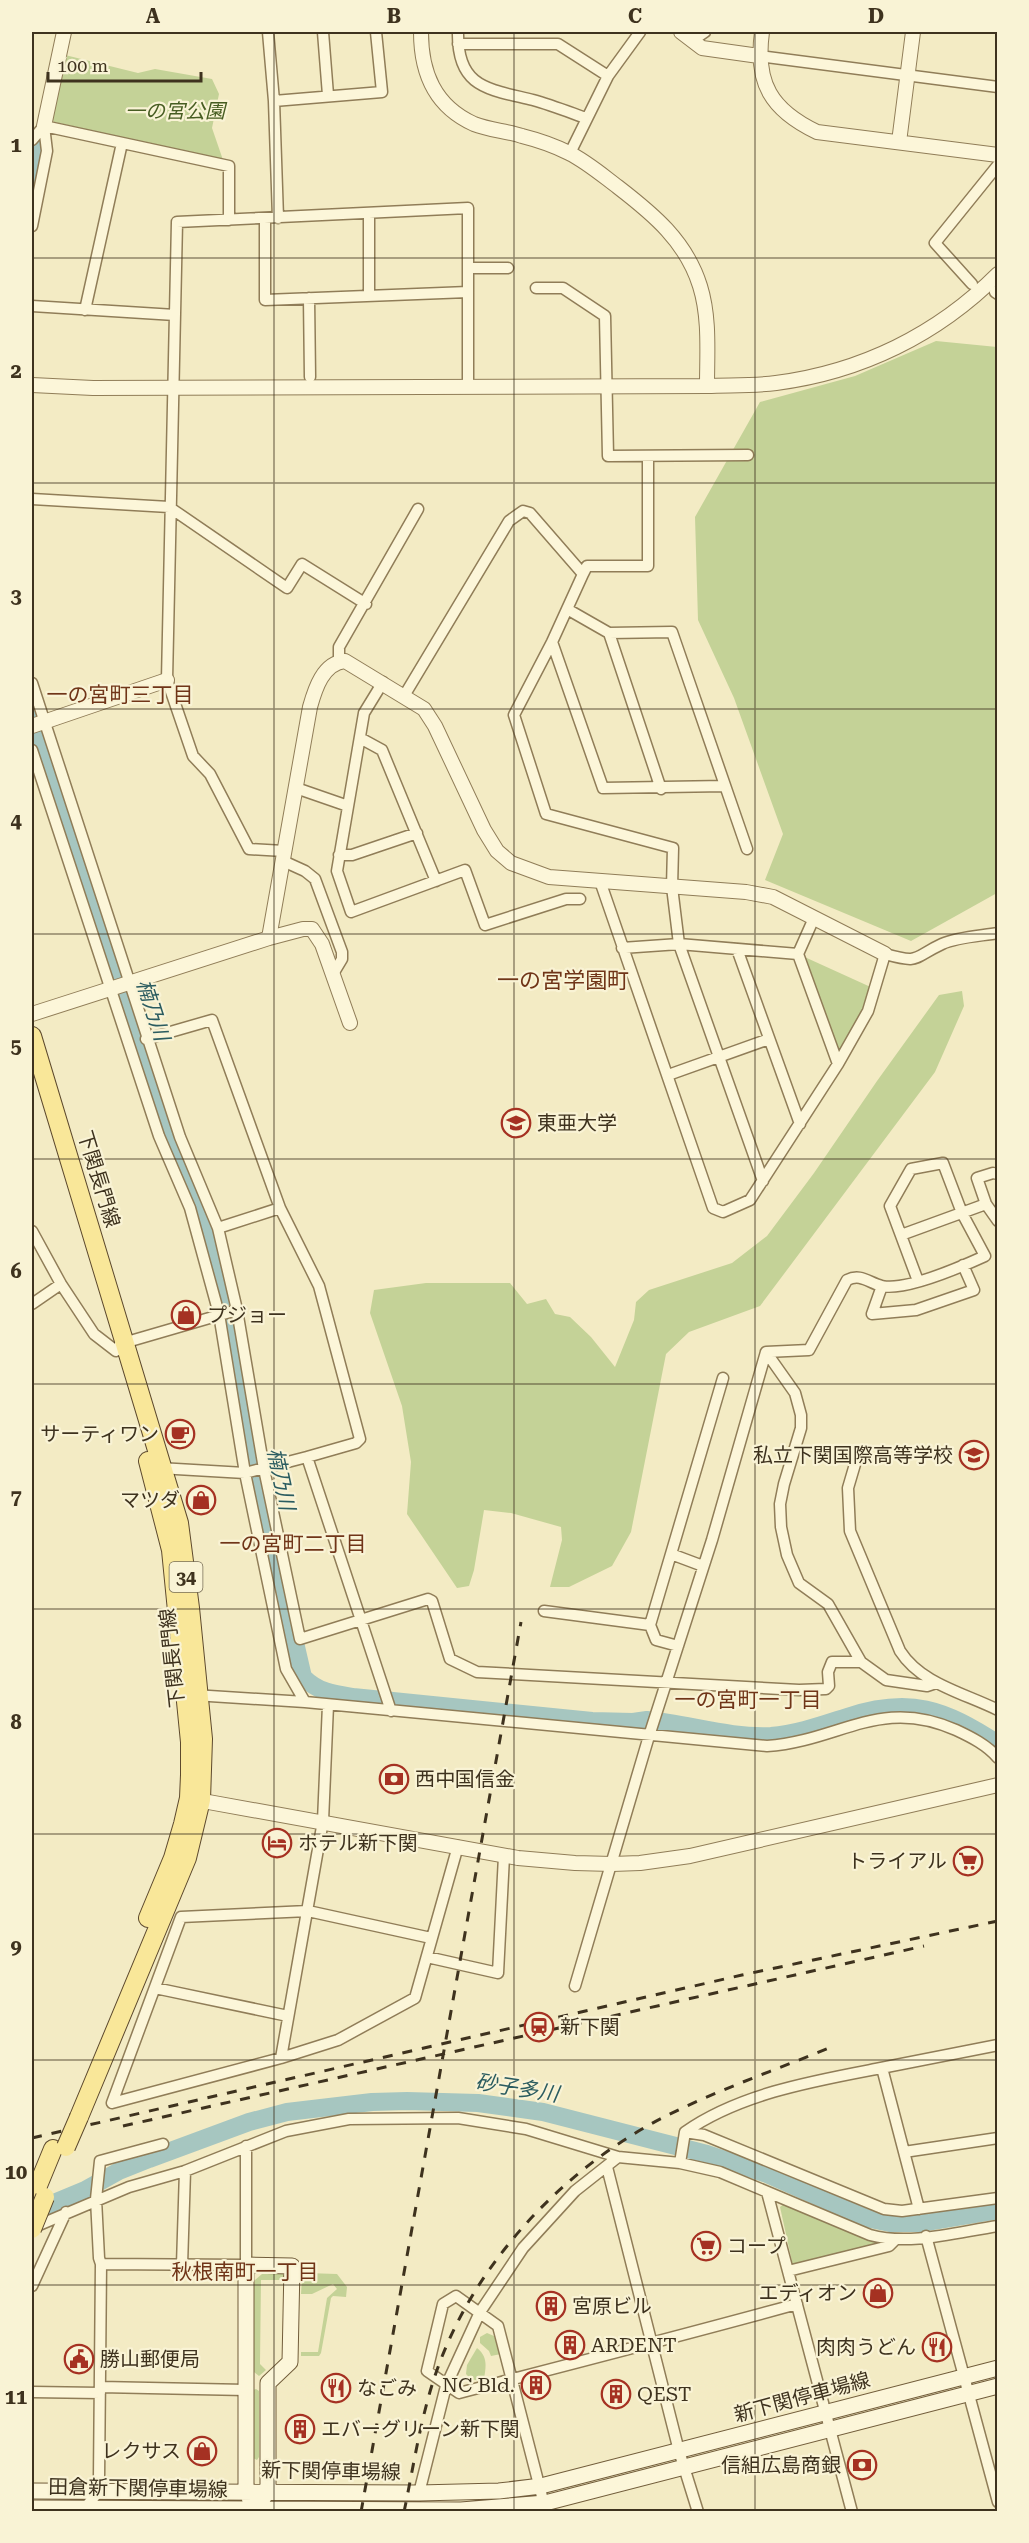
<svg xmlns="http://www.w3.org/2000/svg" width="1029" height="2543" viewBox="0 0 1029 2543" font-family="'Roboto Serif','Noto Sans JP',serif">
  <style>
    .green { fill: #c4d297 }
    .lines { fill: none; stroke-linecap: round; stroke-linejoin: round }
    .river { stroke: #a6c6c0; stroke-width: 18 }
    .minor-casing { stroke: #907d58; stroke-width: 13 }
    .tertiary-casing { stroke: #907d58; stroke-width: 16 }
    .secondary-casing { stroke: #725d3b; stroke-width: 17 }
    .primary-casing { stroke: #5d492d; stroke-width: 20 }
    .minor { stroke: #fcf6d9; stroke-width: 10 }
    .tertiary { stroke: #fcf6d9; stroke-width: 14 }
    .secondary { stroke: #fcf6d9; stroke-width: 15 }
    .primary { stroke: #f9e799; stroke-width: 18 }
    .rail { stroke: #3e321e; stroke-width: 3; stroke-dasharray: 10 10; stroke-linecap: butt }
    .primary-bridge-casing { stroke: #5d492d; stroke-width: 20; stroke-linecap: butt }
    .primary-bridge { stroke: #f9e799; stroke-width: 18 }
    .grid { fill: none; stroke: #3e321e; stroke-width: 1.5; stroke-opacity: 0.55 }
    .labels { text-anchor: middle; dominant-baseline: central; stroke-width: 4.5; stroke-linejoin: round; paint-order: stroke }
    .shield { fill: #f9f3d5; stroke: #766c55; stroke-width: 1.5 }
    .shield-label { font-size: 18px; font-weight: bold; fill: #3e321e }
    .park-label { font-size: 20px; font-style: italic; fill: #475d22; stroke: #f9f3d5 }
    .poi-label { font-size: 20px; fill: #3e321e; stroke: #f9f3d5; text-anchor: start }
    .street-label { font-size: 20px; fill: #3e321e; stroke: #f9f3d5 }
    .neighbourhood-label { font-size: 21px; fill: #703518; stroke: #f9f3d5 }
    .water-label { font-size: 21px; font-style: italic; fill: #2b5c60; stroke: #f9f3d5 }
    .quarter-label { font-size: 22px; fill: #703518; stroke: #f9f3d5 }
    .neatline { fill: none; stroke: #3e321e; stroke-width: 2 }
    .grid-label { font-size: 20px; text-anchor: middle; font-weight: bold; fill: #3e321e }
  </style>
  <rect width="100%" height="100%" fill="#f3ebc4"/>
  <!-- green -->
  <path class="green" d="M65,55L138,73L155,69L212,79L219,94L212,128L223,160L54,122L52,118Z
    M936,341L997,347V893L911,941L765,880L783,834L734,698L698,620L695,517L760,402L855,376Z
    M798,954L875,989L838,1064Z
    M962,991L964,1006L935,1072L760,1306L689,1332L666,1354L631,1532L612,1566L569,1587H550L562,1540L561,1527L511,1513L484,1510L474,1570L469,1586L457,1588L407,1514L411,1462L402,1406L370,1313L374,1290L426,1283H510L527,1304L546,1299L555,1314L570,1317L591,1337L615,1367L634,1320L636,1302L649,1290L732,1263L767,1236L814,1173L877,1081L939,995Z
    M785,2203L882,2242V2246L793,2266L780,2207Z
    M306,2273L337,2274L347,2287L346,2297L333,2296L331,2298L321,2353L319,2356H301V2352H318L327,2298L337,2289L333,2284L312,2294H301L302,2278Z
    M262,2274H283L287,2280H261L260,2364L266,2370L259,2376L254,2372V2285L255,2280Z
    M487,2333L494,2336L501,2354L491,2356L489,2351L480,2343V2337Z
    M477,2348C488,2357 486,2366 484,2379C476,2381 472,2381 466,2374L467,2365Z
    M256,2389L259,2391V2457L257,2460L253,2458V2390Z"/>
  <g class="lines">
    <!-- river -->
    <path class="river" d="M32,175L37,150
      M32,714L177,1154L193,1187L213,1245L257,1478L303,1677C318,1692 333,1694 353,1697L592,1721L633,1722L647,1720C689,1724 729,1738 771,1736C797,1734 822,1725 847,1717C910,1696 944,1709 998,1744
      M32,2212L85,2190L119,2171L149,2159L249,2122L287,2112L372,2102L407,2101L478,2103L543,2112L660,2142L707,2154L767,2174L866,2218L890,2223H920L998,2210"/>
    <!-- minor casing -->
    <g class="minor-casing">
      <path id="minor" d="M268,32L274,101L278,218
        M323,32L328,95
        M458,32C457,88 488,89 533,100C551,105 569,112 586,118
        M692,41L705,32
        M458,44H558L608,76
        M759,56L998,87
        M274,101L382,92L376,32
        M44,126L229,166V220
        M32,140L44,126
        M570,153L608,76L640,32
        M369,213V295
        M265,218V300L468,292
        M32,226L47,151L44,126
        M468,268H508
        M972,284L935,243L998,165
        M536,288H563L605,316L608,456L748,455
        M995,292L998,294
        M309,298L310,377
        M32,306L175,315
        M85,310L122,143
        M32,499L169,507L287,588L302,564L366,604
        M583,574L587,566H648V456
        M567,609L609,633L661,789
        M609,633L672,632L747,849
        M552,642L603,788L725,786
        M339,662V647L418,509
        M383,682L364,713L337,871L351,912L465,870L485,925L566,899H580
        M32,683L180,1137L218,1228L237,1310L264,1469L300,1639L428,1599L432,1601L450,1659L477,1672L799,1690L826,1689L829,1686L828,1672L832,1662H861
        M404,696L509,521L523,511L530,513L583,574L552,642L514,715L546,814L673,848L672,887L679,944L763,1181
        M360,738L382,750L436,881
        M32,750L159,1136L190,1208L219,1314L245,1473L286,1669L305,1702
        M296,788L348,806
        M284,851L249,849L210,774L193,756L167,680L177,222L468,208V386
        M339,855H352L417,833
        M283,861L305,871L315,879L342,952V959L333,974
        M600,881L713,1208L723,1212L750,1200L838,1064L868,1011L885,954C921,964 912,958 942,944C957,937 980,936 998,933
        M814,918L798,954L838,1064
        M622,948L679,944L798,954
        M737,949L800,1124
        M146,1039L212,1020L280,1208L319,1286L360,1439L356,1443L307,1457
        M671,1074L769,1039
        M998,1174L993,1173L977,1178L986,1204L998,1221
        M218,1228L280,1208
        M32,1231L61,1284L94,1334L116,1351
        M901,1235L986,1204
        M882,1286L872,1314L916,1310L974,1290L963,1265
        M32,1304L61,1284
        M120,1344L237,1310
        M766,1352L809,1350L847,1280C861,1273 869,1283 882,1286C906,1291 963,1266 985,1256L962,1213L943,1163L911,1169L890,1206L918,1281
        M766,1352L795,1393L801,1415V1428L784,1484L780,1504L781,1527L787,1555L799,1583L828,1604L861,1662L886,1680L927,1686L936,1683
        M858,1454L848,1488L850,1531L900,1651C921,1684 964,1693 998,1710
        M159,1468L245,1473L307,1457L391,1711
        M671,1554L703,1566
        M544,1611L650,1625
        M678,1646L656,1640L650,1625L723,1378
        M194,1695L305,1702L767,1746C840,1741 880,1696 956,1730C971,1737 987,1745 998,1758
        M431,1938L308,1911L181,1917L112,2103L281,2058L338,2040L415,1998L458,1846
        M427,1957L498,1973L504,1856
        M575,1986L649,1736L712,1540L766,1352
        M155,1988L288,2016
        M281,2058L323,1821L328,1705
        M882,2068L919,2209
        M685,2132L704,2135L884,2209L902,2211L998,2198
        M904,2152L998,2138
        M680,2163L685,2132C739,2094 813,2081 876,2069C916,2061 957,2053 998,2045
        M607,2167L679,2451L698,2512
        M767,2192L852,2512
        M32,2228L129,2187L185,2171L286,2131L349,2119L458,2118L526,2129L618,2157L680,2163L720,2172L870,2235C910,2246 957,2232 998,2226
        M926,2236L998,2502
        M101,2264L246,2265V2146
        M182,2265L185,2171
        M788,2271L889,2246L896,2239
        M32,2286L66,2212
        M100,2387L246,2390
        M32,2392L100,2393
        M419,2493L446,2386L480,2312L523,2248L575,2191L618,2157
        M85,2511V2508L99,2491V2479L101,2264L99,2258L96,2199L100,2161L163,2144
        M546,2512L498,2326L456,2296L443,2304L427,2371L459,2393C571,2364 684,2335 797,2304"/>
    </g>
    <!-- tertiary casing -->
    <g class="tertiary-casing">
      <path id="tertiary" d="M421,32C421,72 434,106 474,124C489,130 507,131 522,136C538,140 555,146 569,153C587,162 602,175 618,187C653,214 686,241 700,286C710,318 707,353 707,386
        M681,32L702,48L759,56
        M762,32C755,83 771,110 817,132L998,155
        M44,126L64,32
        M899,142L913,32
        M32,385L93,388L707,386C730,385 753,386 776,383C861,372 937,335 998,274
        M32,726L167,680
        M269,938L303,929H312L322,944L350,1023
        M32,1014L269,938L310,707C315,689 323,663 345,661L424,709L435,726L484,830L497,851L511,863L549,877L746,892L773,897L885,954
        M192,1799L518,1858L575,1863L612,1864L640,1863L690,1856L998,1785"/>
    </g>
    <!-- secondary casing -->
    <g class="secondary-casing">
      <path id="secondary" d="M246,2265L292,2266L290,2362L268,2383V2491L255,2510L246,2491Z
        M32,2491L419,2493L499,2491L541,2486L998,2368
        M32,2508L461,2510L545,2503L998,2386"/>
    </g>
    <!-- primary casing -->
    <g class="primary-casing">
      <path id="primary" d="M32,1036L179,1523L190,1608L203,1739L201,1800L187,1858L79,2117
        M148,1918L173,1858L183,1824L189,1798L190,1775V1742L171,1550L148,1461
        M32,2200L53,2149"/>
    </g>
    <!-- minor -->
    <use href="#minor" class="minor"/>
    <!-- tertiary -->
    <use href="#tertiary" class="tertiary"/>
    <!-- secondary -->
    <use href="#secondary" class="secondary"/>
    <!-- primary -->
    <use href="#primary" class="primary"/>
    <!-- rail -->
    <path class="rail" d="M123,2126L924,1946
      M32,2138L742,1975L998,1921
      M361,2512L521,1622
      M404,2512C414,2464 421,2415 437,2370C475,2262 565,2167 666,2116C720,2089 778,2069 834,2046"/>
    <!-- primary-bridge casing -->
    <g class="primary-bridge-casing">
      <path id="primary-bridge" d="M66,2147L79,2117
        M32,2229L45,2197"/>
    </g>
    <!-- primary-bridge -->
    <use href="#primary-bridge" class="primary-bridge"/>
  </g>
  <!-- grid -->
  <path class="grid" d="M274,32V2512M514,32V2512M755,32V2512M32,258H998M32,483H998M32,709H998M32,934H998M32,1159H998M32,1384H998M32,1609H998M32,1834H998M32,2060H998M32,2285H998"/>
  <!-- icons -->
  <defs>
    <g id="university-ring" transform="scale(1.5)"><circle r="9.5" fill="#f9f3d5" stroke="#a53122" stroke-width="1.5"/><path d="M0-5L7-2L0 1L-7-2ZM-4 1L0 2.5L4 1V4Q0 6-4 4Z" fill="#a53122"/></g>
    <g id="shop-ring" transform="scale(1.5)"><circle r="9.5" fill="#f9f3d5" stroke="#a53122" stroke-width="1.5"/><path d="M-5-2.5h2.3a2.7 3.5 0 0 1 5.4 0H5L5.5 6h-11ZM-1.5-2.5h3a1.5 2.3 0 0 0-3 0Z" fill="#a53122"/></g>
    <g id="cafe-ring" transform="scale(1.5)"><circle r="9.5" fill="#f9f3d5" stroke="#a53122" stroke-width="1.5"/><path d="M-5.5-4.5H6V0H3Q3 3.5 0 3.5H-2.5Q-5.5 3.5-5.5 0ZM3-3.2v2h1.7v-2ZM-6 4.5H4V6H-6Z" fill="#a53122"/></g>
    <g id="school-ring" transform="scale(1.5)"><circle r="9.5" fill="#f9f3d5" stroke="#a53122" stroke-width="1.5"/><path d="M0-5L7-2L0 1L-7-2ZM-4 1L0 2.5L4 1V4Q0 6-4 4Z" fill="#a53122"/></g>
    <g id="bank-ring" transform="scale(1.5)"><circle r="9.5" fill="#f9f3d5" stroke="#a53122" stroke-width="1.5"/><path d="M-6-4H6V4H-6ZM0-2.3a2.3 2.3 0 1 0 0 4.6a2.3 2.3 0 1 0 0-4.6Z" fill="#a53122"/></g>
    <g id="hotel-ring" transform="scale(1.5)"><circle r="9.5" fill="#f9f3d5" stroke="#a53122" stroke-width="1.5"/><path d="M-6-4.5h1.5V1H6V5H4.5V3h-9V5H-6ZM-4 0a1.8 1.8 0 1 1 3.6 0ZM.5 0V-2.5h3Q6-2.5 6 0Z" fill="#a53122"/></g>
    <g id="supermarket-ring" transform="scale(1.5)"><circle r="9.5" fill="#f9f3d5" stroke="#a53122" stroke-width="1.5"/><path d="M-6-5.5h2.5l.6 2H6L4.5 2H-2.5L-4.4-4H-6ZM-1.5 3.2a1.3 1.3 0 1 0 .1 0ZM3 3.2a1.3 1.3 0 1 0 .1 0Z" fill="#a53122"/></g>
    <g id="station-ring" transform="scale(1.5)"><circle r="9.5" fill="#f9f3d5" stroke="#a53122" stroke-width="1.5"/><path d="M-3-6H3Q5-6 5-4V2Q5 4 3 4L4.5 6H3L1.5 4h-3L-3 6H-4.5L-3 4Q-5 4-5 2V-4Q-5-6-3-6ZM-3.5-4v3h7v-3ZM-3.5 1v1.5H-2V1ZM2 1v1.5H3.5V1Z" fill="#a53122"/></g>
    <g id="building-ring" transform="scale(1.5)"><circle r="9.5" fill="#f9f3d5" stroke="#a53122" stroke-width="1.5"/><path d="M-4-6H4V6H1V3H-1V6H-4ZM-2.5-4.3h1.7v1.8h-1.7ZM.8-4.3h1.7v1.8H.8ZM-2.5-1h1.7V.8h-1.7ZM.8-1h1.7V.8H.8Z" fill="#a53122"/></g>
    <g id="restaurant-ring" transform="scale(1.5)"><circle r="9.5" fill="#f9f3d5" stroke="#a53122" stroke-width="1.5"/><path d="M-5-6h1v4h1v-4h1v4h1v-4h1v5L-1.5 .5V6h-2V.5L-5-1ZM5-6V6H3V1.5H1.5Q1.5-4 5-6Z" fill="#a53122"/></g>
    <g id="civic-ring" transform="scale(1.5)"><circle r="9.5" fill="#f9f3d5" stroke="#a53122" stroke-width="1.5"/><path d="M-.6-6.5H3V-4.5H.6V-3L4-1V1h2V6H-6V1h2V-1L-.6-3ZM-1.2 2.5V6h2.4V2.5Z" fill="#a53122"/></g>
  </defs>
  <g fill-rule="evenodd">
    <use href="#university-ring" x="516" y="1123"/>
    <use href="#shop-ring" x="186" y="1315"/>
    <use href="#cafe-ring" x="180" y="1434"/>
    <use href="#school-ring" x="974" y="1455"/>
    <use href="#shop-ring" x="201" y="1500"/>
    <use href="#bank-ring" x="394" y="1779"/>
    <use href="#hotel-ring" x="277" y="1843"/>
    <use href="#supermarket-ring" x="968" y="1861"/>
    <use href="#station-ring" x="539" y="2027"/>
    <use href="#supermarket-ring" x="706" y="2246"/>
    <use href="#shop-ring" x="878" y="2293"/>
    <use href="#building-ring" x="551" y="2306"/>
    <use href="#building-ring" x="570" y="2345"/>
    <use href="#restaurant-ring" x="937" y="2347"/>
    <use href="#civic-ring" x="79" y="2359"/>
    <use href="#building-ring" x="536" y="2385"/>
    <use href="#restaurant-ring" x="336" y="2388"/>
    <use href="#building-ring" x="616" y="2394"/>
    <use href="#building-ring" x="300" y="2429"/>
    <use href="#shop-ring" x="202" y="2451"/>
    <use href="#bank-ring" x="862" y="2465"/>
  </g>
  <g class="labels">
    <!-- shield labels -->
    <rect class="shield" x="169.5" y="1562" width="33" height="30" rx="4.5"/>
    <g class="shield-label">
      <text x="186" y="1577">34</text>
    </g>
    <!-- park labels -->
    <g class="park-label">
      <text x="175" y="111">一の宮公園</text>
    </g>
    <!-- poi labels -->
    <g class="poi-label">
      <text x="537" y="1123">東亜大学</text>
      <text x="207" y="1315">プジョー</text>
      <text x="159" y="1434" text-anchor="end">サーティワン</text>
      <text x="953" y="1455" text-anchor="end">私立下関国際高等学校</text>
      <text x="180" y="1500" text-anchor="end">マツダ</text>
      <text x="415" y="1779">西中国信金</text>
      <text x="298" y="1843">ホテル新下関</text>
      <text x="947" y="1861" text-anchor="end">トライアル</text>
      <text x="560" y="2027">新下関</text>
      <text x="727" y="2246">コープ</text>
      <text x="857" y="2293" text-anchor="end">エディオン</text>
      <text x="572" y="2306">宮原ビル</text>
      <text x="591" y="2345">ARDENT</text>
      <text x="916" y="2347" text-anchor="end">肉肉うどん</text>
      <text x="100" y="2359">勝山郵便局</text>
      <text x="515" y="2385" text-anchor="end">NC Bld.</text>
      <text x="357" y="2388">なごみ</text>
      <text x="637" y="2394">QEST</text>
      <text x="321" y="2429">エバーグリーン新下関</text>
      <text x="181" y="2451" text-anchor="end">レクサス</text>
      <text x="841" y="2465" text-anchor="end">信組広島商銀</text>
    </g>
    <!-- street labels -->
    <g class="street-label">
      <text transform="translate(99 1179) rotate(73)">下関長門線</text>
      <text transform="translate(172 1658) rotate(-96)">下関長門線</text>
      <text transform="translate(802 2397) rotate(-15)">新下関停車場線</text>
      <text transform="translate(331 2471) rotate(1)">新下関停車場線</text>
      <text transform="translate(138 2488) rotate(1)">田倉新下関停車場線</text>
    </g>
    <!-- neighbourhood labels -->
    <g class="neighbourhood-label">
      <text x="120" y="695">一の宮町三丁目</text>
      <text x="293" y="1544">一の宮町二丁目</text>
      <text x="748" y="1700">一の宮町一丁目</text>
      <text x="245" y="2272">秋根南町一丁目</text>
    </g>
    <!-- water labels -->
    <g class="water-label">
      <text transform="translate(153 1010) rotate(72)">楠乃川</text>
      <text transform="translate(281 1479) rotate(78)">楠乃川</text>
      <text transform="translate(517 2088) rotate(9)">砂子多川</text>
    </g>
    <!-- quarter labels -->
    <g class="quarter-label">
      <text x="563" y="980">一の宮学園町</text>
    </g>
  </g>
  <!-- border -->
  <rect width="1029" height="2543" fill="none" stroke="#f9f3d5" stroke-width="66"/>
  <!-- scale -->
  <path d="M48 72v9h153v-9" fill="none" stroke="#3e321e" stroke-width="3"/>
  <text x="57" y="72" font-size="18" fill="#3e321e" stroke="#f9f3d5" stroke-width="4.5" paint-order="stroke">100 m</text>
  <rect x="33" y="33" width="963" height="2477" class="neatline"/>
  <g class="grid-label">
    <text x="153" y="23">A</text>
    <text x="394" y="23">B</text>
    <text x="635" y="23">C</text>
    <text x="876" y="23">D</text>
    <text x="16" y="152">1</text>
    <text x="16" y="378">2</text>
    <text x="16" y="603">3</text>
    <text x="16" y="828">4</text>
    <text x="16" y="1053">5</text>
    <text x="16" y="1278">6</text>
    <text x="16" y="1504">7</text>
    <text x="16" y="1729">8</text>
    <text x="16" y="1954">9</text>
    <text x="16" y="2179">10</text>
    <text x="16" y="2404">11</text>
  </g>
</svg>
